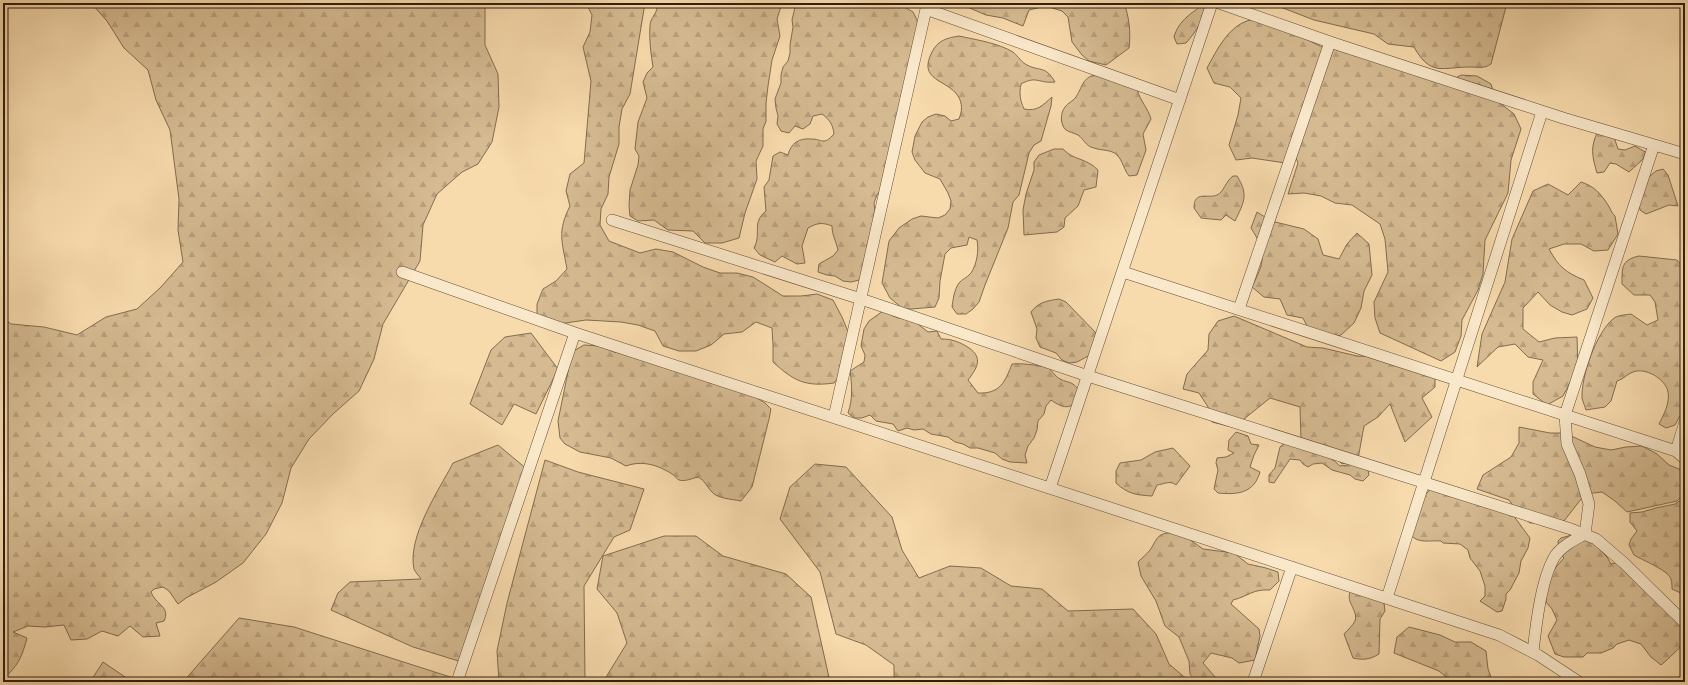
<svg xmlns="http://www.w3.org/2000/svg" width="1688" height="685" viewBox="0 0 1688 685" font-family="'Old Standard TT',serif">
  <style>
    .forest { fill: url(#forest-firs); stroke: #836c50 }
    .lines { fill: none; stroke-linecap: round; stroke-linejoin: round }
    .minor-casing { stroke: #624d36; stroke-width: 12 }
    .minor { stroke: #fae8ca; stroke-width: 11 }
  </style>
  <defs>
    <pattern id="forest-firs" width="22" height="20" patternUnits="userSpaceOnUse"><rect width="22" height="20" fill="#d6bb92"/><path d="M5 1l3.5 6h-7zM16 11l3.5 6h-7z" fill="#b8a07d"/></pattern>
  </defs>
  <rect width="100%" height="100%" fill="#f8dbad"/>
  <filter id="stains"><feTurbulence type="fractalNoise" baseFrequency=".005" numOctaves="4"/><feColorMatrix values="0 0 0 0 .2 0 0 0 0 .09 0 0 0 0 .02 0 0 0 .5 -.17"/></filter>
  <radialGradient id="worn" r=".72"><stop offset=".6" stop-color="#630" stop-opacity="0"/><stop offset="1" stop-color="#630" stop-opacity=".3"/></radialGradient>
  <!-- forest -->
  <path class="forest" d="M91,3H485V45L498,74L499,107L492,142L478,164L462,172L437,194L423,225L420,261L383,324L374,359L359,391L333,414L309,439L291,468L282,503L266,534L243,563L216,582L186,598L178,604L169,591L163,587L154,589L151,592C155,604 171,607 164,621L156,623L160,636L143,637L130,626L118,636L102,631L87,639L71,640L64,625L45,627L28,626L13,632L27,638C22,657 18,666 3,679V318L11,324L44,327L77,335L106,317L137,309L161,287L183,262L178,230L179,199L170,130L156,100L148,70L124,48L107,21Z
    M586,3H645L630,94L622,109L619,127V144L609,177L608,194L601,209L600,225L609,241L640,253L656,249L673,252L703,267L720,273H737L753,277L783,296H801L817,294L833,300L842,317L849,334L845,369L834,383C805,387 794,381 773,362V345L772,328L756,322L742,332L724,334L711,345L696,351H679L663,346L655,331L638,325L621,322L586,320L552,325L537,320V304L543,289L556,281L567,269C562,241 557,232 570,206L566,191L570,174L584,163L591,81L583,47L590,32L592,15Z
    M657,3H782L777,19L780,36L772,60L768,86L766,103V121L763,129V146L756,161L757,179L745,213L739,238L722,243H705L693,231L668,230L654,220L638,221L630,216L629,206L630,190L638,165L639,156L635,149L638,122L647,98L643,82L647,73L653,67C651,54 649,40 650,26C650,17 659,13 657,3Z
    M796,3H898L913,12L917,20L918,28L888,180L877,195L874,203L877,229L867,244V264L859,280L851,282L843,281L835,276L827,275L818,272L819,264L833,256L838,250C836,241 832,235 832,226C822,222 817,223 808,228L802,246L805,263L797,264L782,256L775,262L760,255L754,248C762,233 751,223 766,211L764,187L769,180L773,156L780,152L788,155C791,143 799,138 811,139C823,139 823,146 834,134C833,125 830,120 822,114L813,116L810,124L803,129L795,126L789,133L781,131L777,124L778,116L776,108L775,99L781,83V75L783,67L788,61L790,53V45L793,27L792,20Z
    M958,3H1124C1129,16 1131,33 1129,48L1106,65L1089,61L1082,55L1072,42L1068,17L1062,11L1046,6L1029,10L1023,26L1003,18L986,15Z
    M1201,3H1210C1204,18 1196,32 1186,43L1177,44L1174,37C1176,29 1181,22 1187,17C1191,12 1199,10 1201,3Z
    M1270,3H1507L1491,64C1484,69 1478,67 1470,67C1442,67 1431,77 1414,47L1388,44L1374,34L1314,20Z
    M1266,19L1324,48L1357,50L1419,69L1431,81L1446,83L1461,75L1477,76L1491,84L1496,100L1514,114L1521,129L1511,160L1508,193L1485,240L1483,274L1478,290L1462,320L1461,336L1455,352L1441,361L1380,333L1375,318L1374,302L1388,272L1385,239L1380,224L1352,205L1335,203L1321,196L1304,193L1288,194L1298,163L1292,148L1285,163L1252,158L1236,160L1229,145L1238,115L1241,98L1230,87L1214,83L1207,68C1217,50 1228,26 1250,20C1255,19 1261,19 1266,19Z
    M959,36C977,40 998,43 1013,52C1018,56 1022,63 1027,65C1041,72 1045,65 1055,82C1039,84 1037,75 1021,84C1019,94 1020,100 1024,109C1037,112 1043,105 1052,97L1051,106L1041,141L1034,145L1029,153L1019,195L1013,202L1008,228L985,285L979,302L973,309L966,314H957L952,307C953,300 954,290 959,283C962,279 967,278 971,273C977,264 979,250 977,240L969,237L967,245L951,248L945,254L940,281L939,298L935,307L911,309L902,308L890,298L882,283L889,241L899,228L912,219L921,216L938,218L945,215L950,209L951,201L948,193L940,179L925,173L915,160L912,152L915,136L922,122L928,117L936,114L945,116L951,121L959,119C962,111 963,104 958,96C947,79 917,81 932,52C938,40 947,38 959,36Z
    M1099,74L1137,89C1140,101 1148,108 1151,119L1143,134L1146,150L1137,175L1129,176C1124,170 1123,161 1117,155C1111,149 1102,151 1094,148C1085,146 1084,139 1078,135C1074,133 1069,132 1066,130C1060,125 1060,113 1065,107C1068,103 1073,101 1076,97C1084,84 1082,77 1099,74Z
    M1598,131L1614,137L1618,149L1625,150L1635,146L1647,153L1641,161L1629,172L1616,164L1610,163L1604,172L1597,173C1592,156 1590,147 1598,131Z
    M1054,149H1063C1074,161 1085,157 1098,170L1096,187L1084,190L1078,206L1065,218L1064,227L1057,232L1024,235L1023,210L1026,194L1034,170V162L1039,155Z
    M1663,169L1668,175L1678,206L1669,205L1646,214L1640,210L1638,196L1649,177L1656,171Z
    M1233,176H1237C1249,195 1244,202 1235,221L1226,215L1221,220L1201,218L1194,208C1194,190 1208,199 1217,195C1224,192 1225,182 1233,176Z
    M1581,182C1594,186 1601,194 1608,205C1611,209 1611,213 1615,216L1618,234L1608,250L1594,251L1581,244H1564L1549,249C1559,267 1565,272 1584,280L1593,298L1587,309L1572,315L1562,312L1550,305L1538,292L1523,308V329L1539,342L1555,338L1577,337L1578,368L1563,396L1547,405L1533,394V382L1543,360L1528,357L1515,344L1498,347L1477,367L1482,334L1505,282L1512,239L1533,191L1548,184L1568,195Z
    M1257,212L1271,221L1304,229L1318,239L1323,255L1339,259L1347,244L1357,233L1369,244L1372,275L1364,291L1361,308L1354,323L1341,335L1325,339L1310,332L1303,318L1287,315L1280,299L1264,297L1252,287C1265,260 1267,253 1251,228Z
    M1639,256L1677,260L1685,269V378L1681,414L1675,425L1666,428L1659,424C1664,414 1670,403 1668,392C1666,379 1645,367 1633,372C1627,374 1624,379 1617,381L1611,401L1605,407L1586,410C1585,407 1583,402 1582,398C1581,377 1596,333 1613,319C1617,315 1625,315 1631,314L1647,325L1658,320L1655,302L1650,295H1634L1622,284C1622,268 1621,260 1639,256Z
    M1059,299L1066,302L1098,335L1092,354L1077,362L1069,363L1062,360L1056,353L1040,347L1036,338L1037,329L1031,312C1039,302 1046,301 1059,299Z
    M883,311L898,318L906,317L913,320L928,332L937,331L941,339C951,339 957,341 966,346C983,356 979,366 968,380L978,393C1000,394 1005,382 1012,364C1018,363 1039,365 1046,367C1052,369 1054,376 1060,379C1070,384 1072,380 1080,392C1074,410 1065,410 1051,400L1046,406L1044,414L1038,421L1037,430L1034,438L1028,446L1025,455L1027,463L1010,462L1002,459L995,453L978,448H970L963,444L955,442L948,437L931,434L923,429L914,430L907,428L898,431L893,424L876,421L870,415L862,418H854L848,413C853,399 852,385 850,371L864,362L865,355L861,346L864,329L869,321Z
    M1234,316L1307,347L1323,348L1357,356L1389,357L1435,376V387L1422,398L1432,417L1405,442L1390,404L1378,417L1364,426L1358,459L1342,464L1330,453L1301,439L1300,407L1270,398L1244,419L1228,426L1212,422L1208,407L1199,393L1183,389L1187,374L1208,350L1209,334L1218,321Z
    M531,333L558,369L536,414L514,404L502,425L470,404L491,350L505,337Z
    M584,345L600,346L614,352L655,359L747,392L765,403L771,409L769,419L752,487L741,501C732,499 717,499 711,491C706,485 705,481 698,477C693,478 685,482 679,480C677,479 674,475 672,474C658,465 642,460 626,466L611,458L580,452L565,444L560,438L558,421L572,352Z
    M1519,427L1550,433H1565L1595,447L1611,450L1626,447L1642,446L1657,454L1669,465L1684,471L1685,493L1677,501L1627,512L1615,501L1602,492L1585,494L1564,521L1530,523L1518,513L1509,500L1477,489L1483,475L1511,457L1519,443Z
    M1236,432L1248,436L1251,444L1259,445L1254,455L1250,467L1260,472C1254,493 1238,495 1218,493L1214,489L1218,470L1216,463L1217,458L1226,457L1234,453L1228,450L1229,440Z
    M1286,442C1302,445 1328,453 1340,466L1354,464L1368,470L1369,475L1363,481L1355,479L1350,475L1332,470L1322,463L1313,464L1308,467L1303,464L1300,460L1290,459L1274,483L1269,482V475L1275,468L1280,447Z
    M498,445L528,470L462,662L413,647L331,610L338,593L350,582L421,579C419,576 415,572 414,569C407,537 439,490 453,463Z
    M1173,448L1190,466L1176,485C1171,480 1164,484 1157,485L1152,496C1136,495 1128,494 1116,483V471L1120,463L1141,460L1155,452Z
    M545,460L578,472L644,489L630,530L614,537L584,586L585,682H499L497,651L507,603Z
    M815,464L846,467L892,517L902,550L919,578L950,566L981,568L1011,586L1042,589L1068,611L1133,609L1156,634L1169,664L1190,682H894V665L866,645L836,634L820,572L780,519L790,487Z
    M1433,486L1510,511L1530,538L1528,548L1521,561L1519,573L1510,590L1506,594V599L1502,611L1497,612L1480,601L1485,596V586L1480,571L1470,558L1468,550L1460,544L1443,543L1441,541C1430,540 1418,544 1411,535L1420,501Z
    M1685,497V595L1672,589C1672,586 1672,582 1671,579C1668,570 1642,560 1634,555L1629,545L1631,539L1637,531L1630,522V513L1642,512L1656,508L1675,504Z
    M1168,533L1182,534L1203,549L1234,553L1248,564L1266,568L1278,572L1279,581L1270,590C1252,589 1249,596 1233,600L1231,604L1259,629L1260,636L1255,660L1239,663L1232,658L1211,653L1203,663L1216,678L1217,682H1196L1190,674L1189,661L1179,637L1165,626L1156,601L1141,576L1138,562C1142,558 1147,554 1150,550C1156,542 1156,534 1168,533Z
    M1572,535L1591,541L1607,557L1611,564L1619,562L1685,623C1685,639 1686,643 1673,654C1669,658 1666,661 1661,665L1651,657L1641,644L1629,640L1617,644L1613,648L1601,653H1587L1583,657H1564L1555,654L1548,636L1557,620L1552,609L1546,602V583L1556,567L1564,558L1559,552L1558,541L1561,538Z
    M664,536H696L723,556L786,574L811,597L830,682H603L627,643L617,613L597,589L603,556Z
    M1352,589L1383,595L1385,611L1380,619L1379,654C1369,660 1363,660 1353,658L1344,634C1348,630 1353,625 1355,621C1359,610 1343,601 1352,589Z
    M239,618L294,627L466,682H183Z
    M1409,627L1440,635L1455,642H1471L1486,651L1488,669L1493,682H1452L1439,671L1394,653L1397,637Z
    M103,662L128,679L130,682H90Z
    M1685,676V682H1669V679Z"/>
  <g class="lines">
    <!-- minor casing -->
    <g class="minor-casing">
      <path id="minor" d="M1219,3L1330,42L1563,118L1685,154
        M612,220L861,299L1088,376L1571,529L1596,539L1624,563L1685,623
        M402,272L575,333L1499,635L1538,655L1579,682
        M1123,272L1676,451L1685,459
        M1239,309L1330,42
        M834,417L926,9L1180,100
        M1676,451L1685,422
        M1050,488L1212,3
        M1387,598L1542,112
        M1533,652C1536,625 1541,579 1555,556C1562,546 1574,540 1585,534L1589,504L1580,474L1567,444L1565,415L1654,145
        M457,682L575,333
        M1253,682L1292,567"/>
    </g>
    <!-- minor -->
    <use href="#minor" class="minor"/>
  </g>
  <!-- margin -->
  <rect width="1688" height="685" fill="none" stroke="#f8dbad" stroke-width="16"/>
  <rect x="4" y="4" width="1680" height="677" fill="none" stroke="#301e0e" stroke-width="2"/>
  <rect x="8" y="8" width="1672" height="669" fill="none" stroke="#301e0e"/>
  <rect width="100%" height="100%" filter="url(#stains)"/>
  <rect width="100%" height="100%" fill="url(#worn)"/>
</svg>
